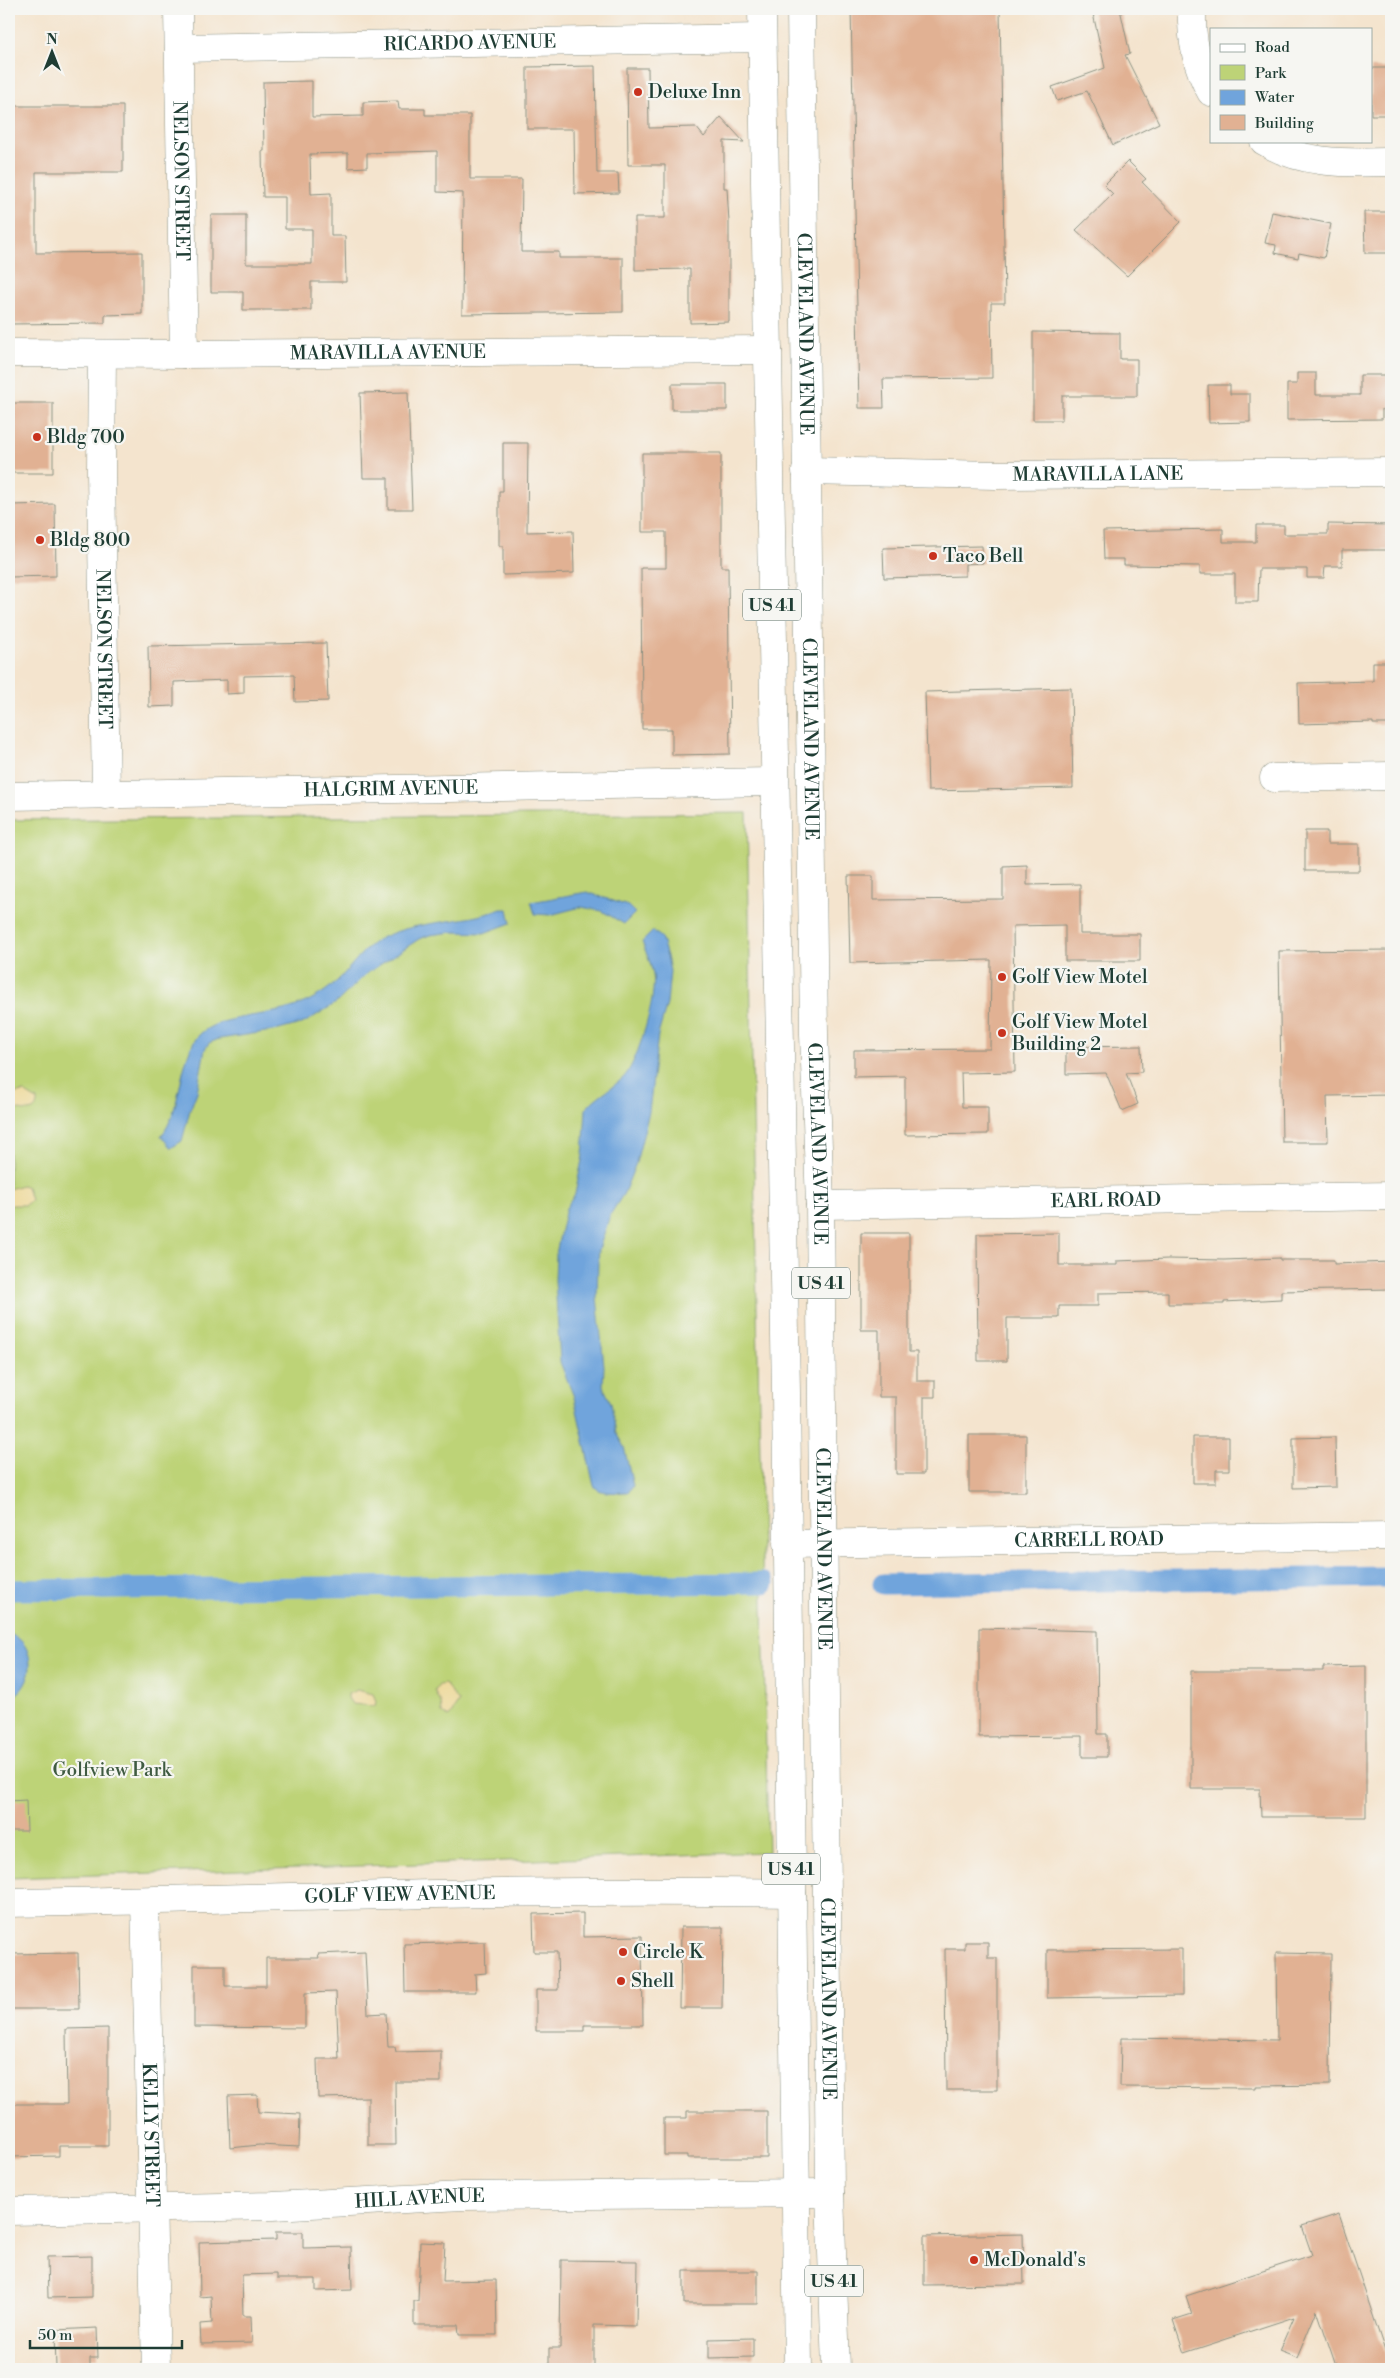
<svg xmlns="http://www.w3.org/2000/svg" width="1400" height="2378" viewBox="0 0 1400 2378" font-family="'Libre Bodoni',serif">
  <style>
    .green { fill: #bdd377; stroke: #6e8856 }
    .sand { fill: #eeda9e; stroke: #868c69 }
    .water { fill: #70a4dc; stroke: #487088 }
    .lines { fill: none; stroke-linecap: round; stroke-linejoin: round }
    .canal { stroke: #70a4dc; stroke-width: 21 }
    .building { fill: #e1b193 }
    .minor-casing { stroke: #8a9081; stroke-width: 29 }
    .major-casing { stroke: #8a9081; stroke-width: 29 }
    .minor { stroke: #fff; stroke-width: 28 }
    .major { stroke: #fff; stroke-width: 28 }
    .poi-dot { fill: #c8321e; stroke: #f6f6f2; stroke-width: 2 }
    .labels { text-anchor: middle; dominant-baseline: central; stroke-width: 4.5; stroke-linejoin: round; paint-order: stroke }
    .shield { fill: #f6f6f2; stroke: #60746d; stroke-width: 1 }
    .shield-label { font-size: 18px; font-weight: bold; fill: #1f3d34 }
    .street-label { font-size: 19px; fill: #1f3d34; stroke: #f6f6f2 }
    .poi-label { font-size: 19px; fill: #1f3d34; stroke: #f6f6f2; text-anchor: start }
    .park-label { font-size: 19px; fill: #3f5b41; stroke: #f6f6f2 }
  </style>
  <rect width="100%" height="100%" fill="#f6f6f2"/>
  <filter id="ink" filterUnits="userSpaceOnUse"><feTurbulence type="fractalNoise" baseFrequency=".02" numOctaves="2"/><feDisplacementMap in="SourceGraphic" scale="10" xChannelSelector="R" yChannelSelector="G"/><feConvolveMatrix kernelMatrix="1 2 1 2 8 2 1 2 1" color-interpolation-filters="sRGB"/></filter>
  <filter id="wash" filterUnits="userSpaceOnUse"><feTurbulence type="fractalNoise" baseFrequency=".0096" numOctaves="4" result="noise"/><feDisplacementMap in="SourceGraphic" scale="20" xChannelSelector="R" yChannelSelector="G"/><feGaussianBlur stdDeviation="1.12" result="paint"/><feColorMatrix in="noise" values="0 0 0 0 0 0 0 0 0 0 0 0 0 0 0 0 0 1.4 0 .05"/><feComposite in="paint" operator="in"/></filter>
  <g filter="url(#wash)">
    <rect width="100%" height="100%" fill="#f4e4ce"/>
    <!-- green -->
    <path class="green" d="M747,813L768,1852L9,1878V820Z"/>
    <!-- sand -->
    <path class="sand" d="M24,1092L37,1100C38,1117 19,1110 9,1107V1094Z
      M22,1185L27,1187L31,1200L25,1205H9V1189Z
      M445,1684L459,1702L449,1717L442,1713L441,1703L435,1691L439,1685Z
      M357,1690L373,1694L376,1701L375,1706L352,1704L348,1698V1694Z"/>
    <!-- water -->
    <path class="water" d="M587,892L628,906L635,913L624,924L602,911L581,907L550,915L535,914L531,902Z
      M501,909H508L511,923L484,933L453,932L430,935L419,939L366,974L336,1003L304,1023L279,1030L219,1039L209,1043L205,1049L197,1092L190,1110L182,1141L171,1148L161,1136C182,1112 179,1054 200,1034C223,1013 272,1018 301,1004C314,999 326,991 336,982C351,968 364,946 383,937C422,919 462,924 501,909Z
      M653,931L661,937L667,956L670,971L667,1004L658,1035L649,1112L636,1163L624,1193L610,1215L599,1249L598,1263L597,1297L604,1366L603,1386L611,1403L616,1433L624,1447L633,1486L628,1492C617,1492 601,1495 594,1486L574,1397L560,1362L555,1280L556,1254L562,1225L566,1208L575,1194L583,1155L586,1109C596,1095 612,1089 624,1077C638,1062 657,995 653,975C651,964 646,952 642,942Z
      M9,1634C37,1641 37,1687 9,1699Z"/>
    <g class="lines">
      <!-- canal -->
      <path class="canal" d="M883,1584L1391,1577
        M9,1590L764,1583"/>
    </g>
    <g id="blocks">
      <!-- building -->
      <path class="building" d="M851,9H1000L1005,303H991L992,378L883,379L884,408H859Z
        M1092,9H1120L1130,54L1125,55L1159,123L1113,145L1087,91L1057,101L1052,87L1105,68Z
        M595,66L597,173H618L619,193L575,194L574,129H527V67Z
        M627,68H648L649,128L696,127L704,137L721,117L744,142L724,141V188H727L729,222V322L690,323V269L635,270V218H665V165H628Z
        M1371,68H1390L1391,115H1371Z
        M312,81V117L363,116V102L398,101L399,109H425V115H470V179H522L521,252H559V258H623V312L462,314L463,193L437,192V151L367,153V167L348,168V153L310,154L311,194L331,193V236H345L346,282H311V310H243V292H211V215H246V264H312V229H285V197H263L262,151H264L263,82Z
        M9,106H123V172H36V253L142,252V314L105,315V323L9,324Z
        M1128,161L1146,179L1142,182L1181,222L1127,276L1076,230L1113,194L1104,185Z
        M1272,212L1331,224L1324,258L1299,253L1298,258L1275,253L1276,245L1265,243Z
        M1364,212H1391V253H1365Z
        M1033,332L1120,333V359H1137V396H1062V420H1033Z
        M1297,373H1316V395H1360V375H1391V409H1382V419L1287,420V384H1297Z
        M672,384H727V410H672Z
        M1208,385H1230V394H1250V422L1209,423Z
        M408,392L412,509H388V478H363L360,393Z
        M9,403H53V473H9Z
        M503,443H528L527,532L573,531L574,573L503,575V546H499V491H503Z
        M642,453H721V567H728L730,754L672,755V729H642L641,568H666V532H642Z
        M55,504L56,576L9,577V505Z
        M1328,524L1391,525V550H1342V566H1325L1324,578H1307V569H1259L1258,602H1235V574H1200V566L1124,565V559H1104L1103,531L1223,529V542H1256V525H1284V534H1328Z
        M982,546L983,563L965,564V576L884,578L883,548Z
        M326,643L328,701L295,702L294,675L244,676V693L227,694V680L174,682V706L149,707L148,646Z
        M1373,662H1391V724H1373V722L1299,724L1298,683L1373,681Z
        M1071,688L1073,788L928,791L925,692Z
        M1305,831H1327V844H1359V871H1305Z
        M1027,865V885L1080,884V934H1140V961H1065V925L1013,926L1015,1072L961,1073L962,1107H988V1134L905,1135V1076L854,1077V1050L990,1049L991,960L850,963L848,876H873V900L1003,899V866Z
        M1391,950V1095L1327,1096L1328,1142H1282L1279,951Z
        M1141,1046L1142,1072L1126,1073L1138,1104L1122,1111L1106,1073L1066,1074V1047Z
        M861,1233H909V1352H917V1381H935V1397H924V1474H896V1397H879V1330H861Z
        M1059,1233V1265H1117V1261L1168,1259L1224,1260L1280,1258V1260H1334V1264L1391,1262V1289L1281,1291V1299L1224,1302V1304H1168V1292L1098,1293V1306H1059V1318H1007V1361H978L977,1234Z
        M969,1435H1026V1492H969Z
        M1193,1437H1229V1470H1216V1483H1193Z
        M1335,1437L1336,1487L1293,1488V1438Z
        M979,1628L1097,1631L1098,1734H1107V1757H1082V1736L979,1737Z
        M1366,1666V1817H1261L1260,1789H1191V1671H1323V1667Z
        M26,1800L27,1831H9V1801Z
        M583,1913V1937L642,1936L643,2025H584V2031H536V1990H558L557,1952H534L533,1914Z
        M681,1927H723L722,2008H680Z
        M485,1942L486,1973L475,1974L476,1992H405L404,1944Z
        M965,1942H988V1958H997V2090H946L945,1949H965Z
        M1182,1949V1996L1047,1998V1950Z
        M365,1952L368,2014L386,2013L388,2047H395L396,2052L441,2051V2082H395L396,2145H368V2097L318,2098L317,2059H339L336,1992L305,1993V2028L194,2027V1965H225V1986H266V1958H319L318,1954Z
        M78,1953L79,2009H9V1954Z
        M1276,1953L1331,1954L1330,2085L1255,2086V2088L1120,2087L1121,2038L1277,2040Z
        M108,2028V2146H59V2156L9,2157V2104H67L66,2029Z
        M257,2095L258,2112L300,2114L299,2147L259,2145L230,2148L228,2096Z
        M687,2111H767V2158H687V2155H664V2118H687Z
        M1339,2214L1391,2369H1337L1317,2310L1297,2358L1279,2351L1294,2317L1184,2353L1173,2320L1192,2314L1186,2296L1312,2255L1302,2226Z
        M276,2232H303V2248L351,2247L352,2290L316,2291V2279H277V2274L242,2275L243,2316H251L252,2343L201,2344L200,2324L212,2323L211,2296L200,2297L199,2242L276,2240Z
        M1023,2234L1024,2284L924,2285V2236Z
        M420,2242L445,2243L443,2281L496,2280L497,2335H459L458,2325H414V2301H418Z
        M92,2256V2297L48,2298L47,2257Z
        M561,2260L637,2261L636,2326L594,2325V2369H549V2348H560Z
        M684,2271H758V2304H684Z
        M97,2328L98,2358H90V2369H56L55,2330Z
        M753,2338V2357L709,2358V2339Z"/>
    </g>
  </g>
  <g filter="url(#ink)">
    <use href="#blocks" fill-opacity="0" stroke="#8a9081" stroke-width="1"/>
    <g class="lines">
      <!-- minor casing -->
      <g class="minor-casing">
        <g id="minor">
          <path id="s1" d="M178,9L184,354"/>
          <path d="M1192,9C1191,38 1196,66 1211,92"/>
          <path id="s2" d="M179,48L762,38"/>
          <path d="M1264,141C1302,165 1348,163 1391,162"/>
          <path id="s3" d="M9,353L184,354L768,350"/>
          <path id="s4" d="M102,354L101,471L106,795"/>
          <path id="s5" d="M806,471L996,475L1391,472"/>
          <path d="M1274,778L1391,776"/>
          <path id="s6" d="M9,796L775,782"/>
          <path id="s7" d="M820,1205L1391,1196"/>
          <path id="s8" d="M787,1544L1391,1536"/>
          <path id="s9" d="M145,1901L156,2369"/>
          <path id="s10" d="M9,1903C270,1899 531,1888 792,1893"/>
          <path id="s11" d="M9,2211L273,2206L462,2196L830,2193"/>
        </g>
      </g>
      <!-- major casing -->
      <g class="major-casing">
        <g id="major">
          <path d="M762,9L786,1393L798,2369"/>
          <path id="s12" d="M801,9L814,1034L820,1205L830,2193L836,2369"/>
        </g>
      </g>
      <!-- minor -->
      <use href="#minor" class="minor"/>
      <!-- major -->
      <use href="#major" class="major"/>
    </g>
  </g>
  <!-- markers -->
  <g class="poi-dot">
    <circle cx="638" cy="92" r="5"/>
    <circle cx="37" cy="437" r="5"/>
    <circle cx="40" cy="540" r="5"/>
    <circle cx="933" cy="556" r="5"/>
    <circle cx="1002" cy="977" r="5"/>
    <circle cx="1002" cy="1033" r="5"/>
    <circle cx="623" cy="1952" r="5"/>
    <circle cx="621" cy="1981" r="5"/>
    <circle cx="974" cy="2260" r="5"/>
  </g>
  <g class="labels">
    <!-- shield labels -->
    <g class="shield">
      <rect x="743" y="589.5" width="58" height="31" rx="4"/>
      <rect x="792" y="1267.5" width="58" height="31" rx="4"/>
      <rect x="762" y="1853.5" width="58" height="31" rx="4"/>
      <rect x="805" y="2265.5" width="58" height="31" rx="4"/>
    </g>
    <g class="shield-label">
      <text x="772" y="605">US 41</text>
      <text x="821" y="1283">US 41</text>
      <text x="791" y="1869">US 41</text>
      <text x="834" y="2281">US 41</text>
    </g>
    <!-- street labels -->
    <g class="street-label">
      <text stroke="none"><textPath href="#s2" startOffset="291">RICARDO AVENUE</textPath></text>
      <text stroke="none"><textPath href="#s1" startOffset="172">NELSON STREET</textPath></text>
      <text stroke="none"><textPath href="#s12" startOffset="325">CLEVELAND AVENUE</textPath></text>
      <text stroke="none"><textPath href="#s3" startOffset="379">MARAVILLA AVENUE</textPath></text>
      <text stroke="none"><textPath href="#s5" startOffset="292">MARAVILLA LANE</textPath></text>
      <text stroke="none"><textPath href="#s4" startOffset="295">NELSON STREET</textPath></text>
      <text stroke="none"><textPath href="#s12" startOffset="730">CLEVELAND AVENUE</textPath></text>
      <text stroke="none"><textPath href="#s6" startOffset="382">HALGRIM AVENUE</textPath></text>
      <text stroke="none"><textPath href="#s12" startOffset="1135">CLEVELAND AVENUE</textPath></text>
      <text stroke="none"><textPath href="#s7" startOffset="286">EARL ROAD</textPath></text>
      <text stroke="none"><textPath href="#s8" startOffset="302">CARRELL ROAD</textPath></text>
      <text stroke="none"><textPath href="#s12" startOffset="1540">CLEVELAND AVENUE</textPath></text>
      <text stroke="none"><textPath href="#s10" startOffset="391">GOLF VIEW AVENUE</textPath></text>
      <text stroke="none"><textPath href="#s12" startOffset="1990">CLEVELAND AVENUE</textPath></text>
      <text stroke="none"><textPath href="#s9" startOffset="234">KELLY STREET</textPath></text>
      <text stroke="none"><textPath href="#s11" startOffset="411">HILL AVENUE</textPath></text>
    </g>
    <!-- poi labels -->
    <g class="poi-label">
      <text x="648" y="92">Deluxe Inn</text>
      <text x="47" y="437">Bldg 700</text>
      <text x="50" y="540">Bldg 800</text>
      <text x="943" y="556">Taco Bell</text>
      <text x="1012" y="977">Golf View Motel</text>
      <text x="1012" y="1022">Golf View Motel<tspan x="1012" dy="22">Building 2</tspan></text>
      <text x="633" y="1952">Circle K</text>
      <text x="631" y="1981">Shell</text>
      <text x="984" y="2260">McDonald's</text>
    </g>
    <!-- park labels -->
    <g class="park-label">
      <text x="112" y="1770">Golfview Park</text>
    </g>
  </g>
  <!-- margin -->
  <rect width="1400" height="2378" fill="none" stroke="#f6f6f2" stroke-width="30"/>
  <!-- legend -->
  <rect x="1210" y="28" width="162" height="115" fill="#f6f6f2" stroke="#a0aca6"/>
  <rect x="1220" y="44" width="25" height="8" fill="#ffffff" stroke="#a0aca6"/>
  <text x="1255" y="52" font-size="15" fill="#1f3d34">Road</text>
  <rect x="1220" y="65" width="25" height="15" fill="#bdd377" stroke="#a0aca6"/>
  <text x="1255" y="78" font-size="15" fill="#1f3d34">Park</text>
  <rect x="1220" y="90" width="25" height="15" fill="#70a4dc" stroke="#a0aca6"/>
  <text x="1255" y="102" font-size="15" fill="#1f3d34">Water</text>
  <rect x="1220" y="115" width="25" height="15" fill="#e1b193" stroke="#a0aca6"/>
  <text x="1255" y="128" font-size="15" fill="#1f3d34">Building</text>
  <!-- north arrow -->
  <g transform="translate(52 52)" stroke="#f6f6f2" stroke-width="4" paint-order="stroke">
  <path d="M0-4L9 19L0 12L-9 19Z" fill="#1f3d34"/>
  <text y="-8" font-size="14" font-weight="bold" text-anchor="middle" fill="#1f3d34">N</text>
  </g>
  <!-- scale -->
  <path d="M30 2340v8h152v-8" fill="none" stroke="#1f3d34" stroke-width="2.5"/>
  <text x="38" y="2340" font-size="15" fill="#1f3d34" stroke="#f6f6f2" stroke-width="4" paint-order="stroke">50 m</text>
</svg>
